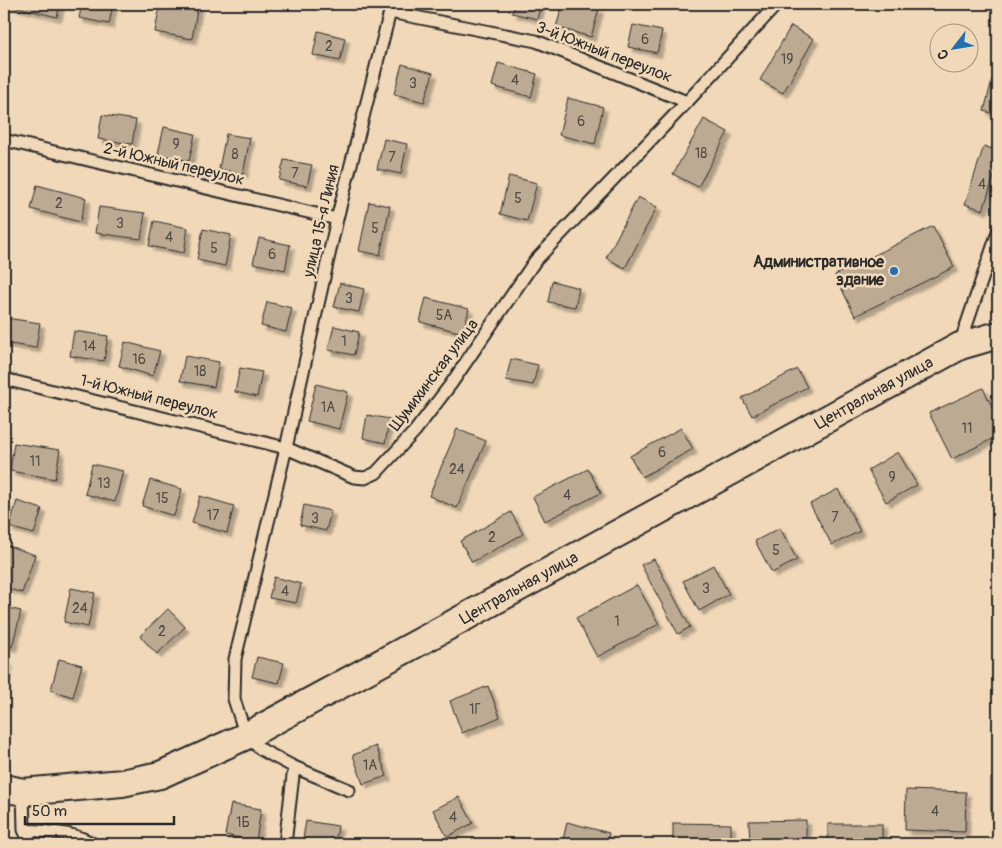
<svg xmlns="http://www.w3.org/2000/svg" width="1002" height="848" viewBox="0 0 1002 848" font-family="Pangolin,sans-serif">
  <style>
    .building { fill: #bdaa93; stroke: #2b2b2b; filter: url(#shadow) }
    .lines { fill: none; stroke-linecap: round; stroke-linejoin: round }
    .service-casing { stroke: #2b2b2b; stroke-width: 15 }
    .tertiary-casing { stroke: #2b2b2b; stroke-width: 30 }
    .service { stroke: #f0d8b8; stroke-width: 11 }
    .tertiary { stroke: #f0d8b8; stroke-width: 26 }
    .poi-dot { fill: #1f6fb2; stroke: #f0d8b8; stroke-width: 2 }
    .labels { text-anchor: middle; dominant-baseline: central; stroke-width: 5; stroke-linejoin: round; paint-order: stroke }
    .number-label { font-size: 14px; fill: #504b45 }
    .street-label { font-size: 16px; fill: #2b2b2b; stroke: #f0d8b8 }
    .poi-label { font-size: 16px; font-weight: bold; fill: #2b2b2b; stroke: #f0d8b8; text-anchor: end }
  </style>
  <defs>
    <filter id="shadow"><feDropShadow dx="4.5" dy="4.5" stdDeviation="1" flood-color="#0004"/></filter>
  </defs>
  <rect width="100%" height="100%" fill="#f0d8b8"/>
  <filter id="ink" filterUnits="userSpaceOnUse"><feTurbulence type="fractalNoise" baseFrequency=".02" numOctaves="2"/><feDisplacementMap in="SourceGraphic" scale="10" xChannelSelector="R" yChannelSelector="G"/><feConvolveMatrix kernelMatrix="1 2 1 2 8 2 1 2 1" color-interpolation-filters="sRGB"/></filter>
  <g filter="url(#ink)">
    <!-- building -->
    <path class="building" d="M4,4H60L57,17Z
      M82,4H113L109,24L79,18Z
      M160,4H198L192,39L155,32Z
      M515,4H541L537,19L512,13Z
      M563,4H581L599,9L591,37L556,27Z
      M633,25L662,31L657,53L628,47Z
      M791,26L814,39L783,93L760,80Z
      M318,31L345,38L340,61L313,55Z
      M998,57V115L984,111Z
      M498,63L537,74L531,97L492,86Z
      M402,64L433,73L424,102L394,94Z
      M568,98L603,107L595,144L559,135Z
      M102,115L136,120L132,144L98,139Z
      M704,119L728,132L698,187L673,174Z
      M164,127L195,134L189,161L158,154Z
      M226,134L250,138L243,174L219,169Z
      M384,139L407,144L401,174L377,169Z
      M984,146L998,151V164L983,210L965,204Z
      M284,160L312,165L307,186L279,180Z
      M509,176L537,183L527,221L500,214Z
      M37,185L86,198L80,222L31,209Z
      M638,197L657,207L625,268L606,258Z
      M369,202L390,206L380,255L359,251Z
      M99,207L145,213L141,239L95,233Z
      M154,221L188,228L184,253L149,246Z
      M933,226L954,267L855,316L835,275Z
      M203,229L231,235L225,266L197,260Z
      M259,238L290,245L285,270L253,263Z
      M552,281L579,288L575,307L548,302Z
      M340,283L364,289L359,312L334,307Z
      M426,298L469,309L463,333L420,322Z
      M267,302L292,308L286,332L261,326Z
      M6,318L40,323L36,348L4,343Z
      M334,326L359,332L354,355L328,350Z
      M74,331L108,336L104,361L70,356Z
      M125,342L160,351L153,376L119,366Z
      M185,356L219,362L214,387L180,381Z
      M511,359L538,365L533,385L506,380Z
      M240,368L262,372L257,397L235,392Z
      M797,369L807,387L752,416L742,398Z
      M316,384L348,392L339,429L307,421Z
      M983,388L998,419V436L952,459L929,413Z
      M367,415L390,419L385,443L363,438Z
      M681,428L693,449L642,477L630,456Z
      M457,429L486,441L457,508L429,496Z
      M14,443L60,450L55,479L10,471Z
      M898,452L917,485L886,502L868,470Z
      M92,464L123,471L115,502L85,494Z
      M588,469L601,493L545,521L533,497Z
      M150,480L182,489L174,516L142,506Z
      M838,489L860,531L832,545L810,504Z
      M200,496L234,506L227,533L192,523Z
      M17,501L42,509L34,534L9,527Z
      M304,505L331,511L326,531L300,525Z
      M511,512L523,534L472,562L460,541Z
      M780,528L797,560L772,573L755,541Z
      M6,545L35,555L22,593L4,587V552Z
      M654,559L690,627L678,634L641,565Z
      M713,565L729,594L699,611L683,581Z
      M274,577L301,584L296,603L269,598Z
      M637,585L659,624L597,657L576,618Z
      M71,588L95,593L88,627L64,622Z
      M4,607L21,611L12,647L4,645Z
      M168,609L185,627L157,654L140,636Z
      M257,657L284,663L279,683L252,677Z
      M59,659L82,665L73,697L51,690Z
      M4,661L8,662L4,689Z
      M488,686L500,717L462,733L450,701Z
      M376,746L387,776L363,784L353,755Z
      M991,778H998V815H991Z
      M906,790L966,792L965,832L905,830Z
      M459,797L473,823L447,837L433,810Z
      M231,804L261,809L256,841L225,835Z
      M806,820V844H750L749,821Z
      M306,821L338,826L335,844H302Z
      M567,822L609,833L606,844H562Z
      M673,823L731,824V844H673Z
      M828,824H882V844H828Z"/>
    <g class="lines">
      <!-- service casing -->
      <g class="service-casing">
        <path id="service" d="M390,12L536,41L687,102
          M4,140L337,219
          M960,344L998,232
          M4,379L286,448L337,219L392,4
          M349,790L294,767L262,750L246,736L234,699L235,659L286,448L354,477L365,478L376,473L415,431L451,384L535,261L687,102L777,4
          M23,792L24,830L31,844
          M24,830C48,832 72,831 93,844
          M285,844L294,767"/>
      </g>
      <!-- tertiary casing -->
      <g class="tertiary-casing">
        <path id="tertiary" d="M4,788L23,792L122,783L160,775L200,757L246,736L436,633L960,346L998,335"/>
      </g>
      <!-- service -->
      <use href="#service" class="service"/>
      <!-- tertiary -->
      <use href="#tertiary" class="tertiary"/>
    </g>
  </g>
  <!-- markers -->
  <circle class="poi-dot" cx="894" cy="271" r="5"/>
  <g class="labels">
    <!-- number labels -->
    <g class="number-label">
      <text x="645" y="39">6</text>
      <text x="329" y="46">2</text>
      <text x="787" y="59">19</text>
      <text x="515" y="80">4</text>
      <text x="413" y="83">3</text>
      <text x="581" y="121">6</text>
      <text x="176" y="144">9</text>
      <text x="701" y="153">18</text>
      <text x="235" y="154">8</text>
      <text x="392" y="157">7</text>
      <text x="295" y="173">7</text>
      <text x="982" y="184">4</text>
      <text x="518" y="198">5</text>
      <text x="59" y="203">2</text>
      <text x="120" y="223">3</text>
      <text x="375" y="228">5</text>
      <text x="169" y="237">4</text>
      <text x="214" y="248">5</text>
      <text x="272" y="254">6</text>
      <text x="349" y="298">3</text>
      <text x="444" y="315">5А</text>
      <text x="344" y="341">1</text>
      <text x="89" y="346">14</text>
      <text x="139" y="359">16</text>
      <text x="200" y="371">18</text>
      <text x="328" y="407">1А</text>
      <text x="967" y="428">11</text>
      <text x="662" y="452">6</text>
      <text x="35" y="461">11</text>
      <text x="457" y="469">24</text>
      <text x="892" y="477">9</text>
      <text x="104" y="483">13</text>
      <text x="567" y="495">4</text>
      <text x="162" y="498">15</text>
      <text x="213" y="515">17</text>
      <text x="835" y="517">7</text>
      <text x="315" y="518">3</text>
      <text x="492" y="537">2</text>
      <text x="776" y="550">5</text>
      <text x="706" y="588">3</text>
      <text x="285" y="591">4</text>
      <text x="80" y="608">24</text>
      <text x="617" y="621">1</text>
      <text x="162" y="631">2</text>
      <text x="475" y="709">1Г</text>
      <text x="370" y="765">1А</text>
      <text x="935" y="811">4</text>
      <text x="453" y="817">4</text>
      <text x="243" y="822">1Б</text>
    </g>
    <!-- street labels -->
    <g class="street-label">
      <text transform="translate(604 52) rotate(21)">3-й Южный переулок</text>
      <text transform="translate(174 164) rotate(13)">2-й Южный переулок</text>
      <text transform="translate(321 221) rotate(-77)">улица 15-я Линия</text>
      <text transform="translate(434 375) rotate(-53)">Шумихинская улица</text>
      <text transform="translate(874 393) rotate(-29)">Центральная улица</text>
      <text transform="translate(149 397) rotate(14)">1-й Южный переулок</text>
      <text transform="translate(519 588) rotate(-29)">Центральная улица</text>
    </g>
    <!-- poi labels -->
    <g class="poi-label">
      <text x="884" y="262">Административное<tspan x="884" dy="18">здание</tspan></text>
    </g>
  </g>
  <!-- margin -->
  <rect width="1002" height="848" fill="none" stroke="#f0d8b8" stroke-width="20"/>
  <rect x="10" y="10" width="982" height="828" fill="none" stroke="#2b2b2b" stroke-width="2" filter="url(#ink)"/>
  <!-- north arrow -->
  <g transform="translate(954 48) rotate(239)"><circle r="24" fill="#f0d8b8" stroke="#a19380"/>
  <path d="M0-4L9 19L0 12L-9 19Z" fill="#1f6fb2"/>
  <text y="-8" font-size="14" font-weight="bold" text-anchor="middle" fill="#2b2b2b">С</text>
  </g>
  <!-- scale -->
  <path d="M25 816v8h149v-8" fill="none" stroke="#2b2b2b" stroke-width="2.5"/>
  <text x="32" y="816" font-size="15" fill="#2b2b2b" stroke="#f0d8b8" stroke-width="4" paint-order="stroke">50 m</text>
</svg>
